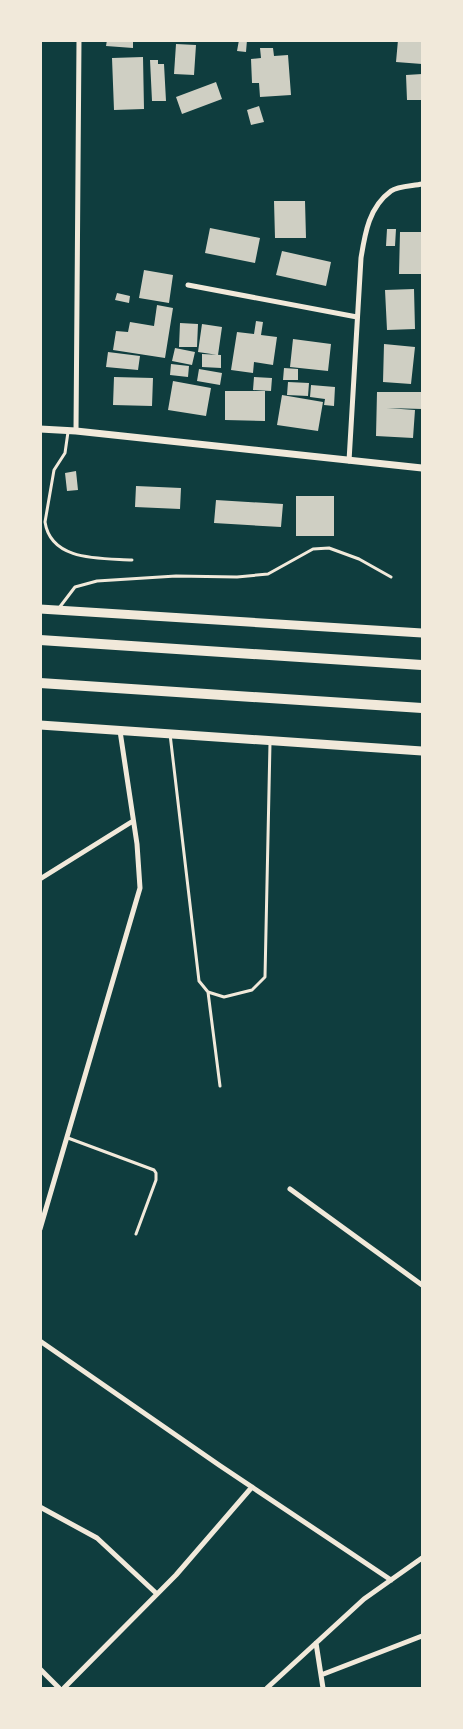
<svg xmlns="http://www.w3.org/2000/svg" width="463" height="1729" viewBox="0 0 463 1729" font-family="'PT Sans Narrow',sans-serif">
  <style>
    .building { fill: #cfcfc3 }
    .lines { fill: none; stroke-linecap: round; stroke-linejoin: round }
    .service { stroke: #f1e9da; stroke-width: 3 }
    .minor { stroke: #f1e9da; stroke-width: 5 }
    .tertiary { stroke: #f1e9da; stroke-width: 7 }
    .trunk { stroke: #f1e9da; stroke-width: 9 }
    .motorway { stroke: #f1e9da; stroke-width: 10 }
  </style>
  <rect width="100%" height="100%" fill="#0f3d3e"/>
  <!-- building -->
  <path class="building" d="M107,40H133V48L106,46Z
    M239,40H247L246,52L237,51Z
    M398,40H422V64L396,62Z
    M176,44L196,45L194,75L174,74Z
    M260,48H273L274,56L288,55L291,95L260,97L259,83H252L251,59L261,58Z
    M143,57L144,109L114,110L112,58Z
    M150,60H158V64H164L166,101H152Z
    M422,74V100H407L406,75Z
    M216,82L222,99L182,114L176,97Z
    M259,106L264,122L251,125L247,110Z
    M274,201H305L306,238H275Z
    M210,228L260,238L255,263L205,253Z
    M387,229H396L395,246H386Z
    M400,232H422V274H399Z
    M282,251L331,262L326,286L276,275Z
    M144,270L173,275L169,303L139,298Z
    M414,289L415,329L387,330L385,290Z
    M117,293L130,296L129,303L115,300Z
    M157,305L173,308L165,358L113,350L116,331L128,332L130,322L154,326Z
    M256,321L263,322L261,335L277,337L273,365L254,362L253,373L231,370L237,332L254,334Z
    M180,323L198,324L197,347H179Z
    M202,324L222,327L218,355L198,352Z
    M293,339L331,344L328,371L290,367Z
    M384,344L415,347L411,384L383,382Z
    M175,348L195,352L192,365L172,361Z
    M108,352L140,356L138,370L106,367Z
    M202,354L221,355V368L202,367Z
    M171,364L189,366L188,377L170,375Z
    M284,368L298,369V380H283Z
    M199,369L222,373L220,385L197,381Z
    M114,377L153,378L152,406L113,405Z
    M254,377L272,378L271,391L253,390Z
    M173,381L211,388L206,416L168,410Z
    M288,382L309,383L308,396L287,395Z
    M311,385L335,387L334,406L324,405L325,399L310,397Z
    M225,391H265V421L225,420Z
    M377,392H422V409L387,408L415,410L413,438L376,436Z
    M282,395L323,402L318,431L277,425Z
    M76,471L78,490L67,491L65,473Z
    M136,486L181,488L180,509L135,507Z
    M296,496H334V536H296Z
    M216,500L283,504L281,527L214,523Z"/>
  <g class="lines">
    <!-- service -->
    <path class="service" d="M68,432L65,453L54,470L45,522C51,562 102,558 132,560
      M59,608L75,587L97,581L176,576L237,577L268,574L313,549L329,548L359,559L391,577
      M170,734L199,981L208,992L224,997L252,990L265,977L270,743
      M208,992L220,1086
      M68,1138L154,1170L156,1173V1180L136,1234"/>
    <!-- minor -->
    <path class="minor" d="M188,285L357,317
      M76,431L79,40
      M349,461L361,258C365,233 369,207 391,191C398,186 413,186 422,184
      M40,879L133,821
      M290,1189L422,1285
      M40,1229L140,888L137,844L120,731
      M40,1341L219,1465L391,1580
      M40,1507L97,1538L157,1594
      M316,1643L323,1688
      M40,1669L59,1688
      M321,1675L422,1636
      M64,1688L176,1575L252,1487
      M267,1688L364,1599L422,1558"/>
    <!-- tertiary -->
    <path class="tertiary" d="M40,429L76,431L422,468"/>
    <!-- trunk -->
    <path class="trunk" d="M40,609L422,633
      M40,725L422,751"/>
    <!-- motorway -->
    <path class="motorway" d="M40,640L422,665
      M40,683L422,708"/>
  </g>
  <!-- border -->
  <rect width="463" height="1729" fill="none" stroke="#f1e9da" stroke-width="84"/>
</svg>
